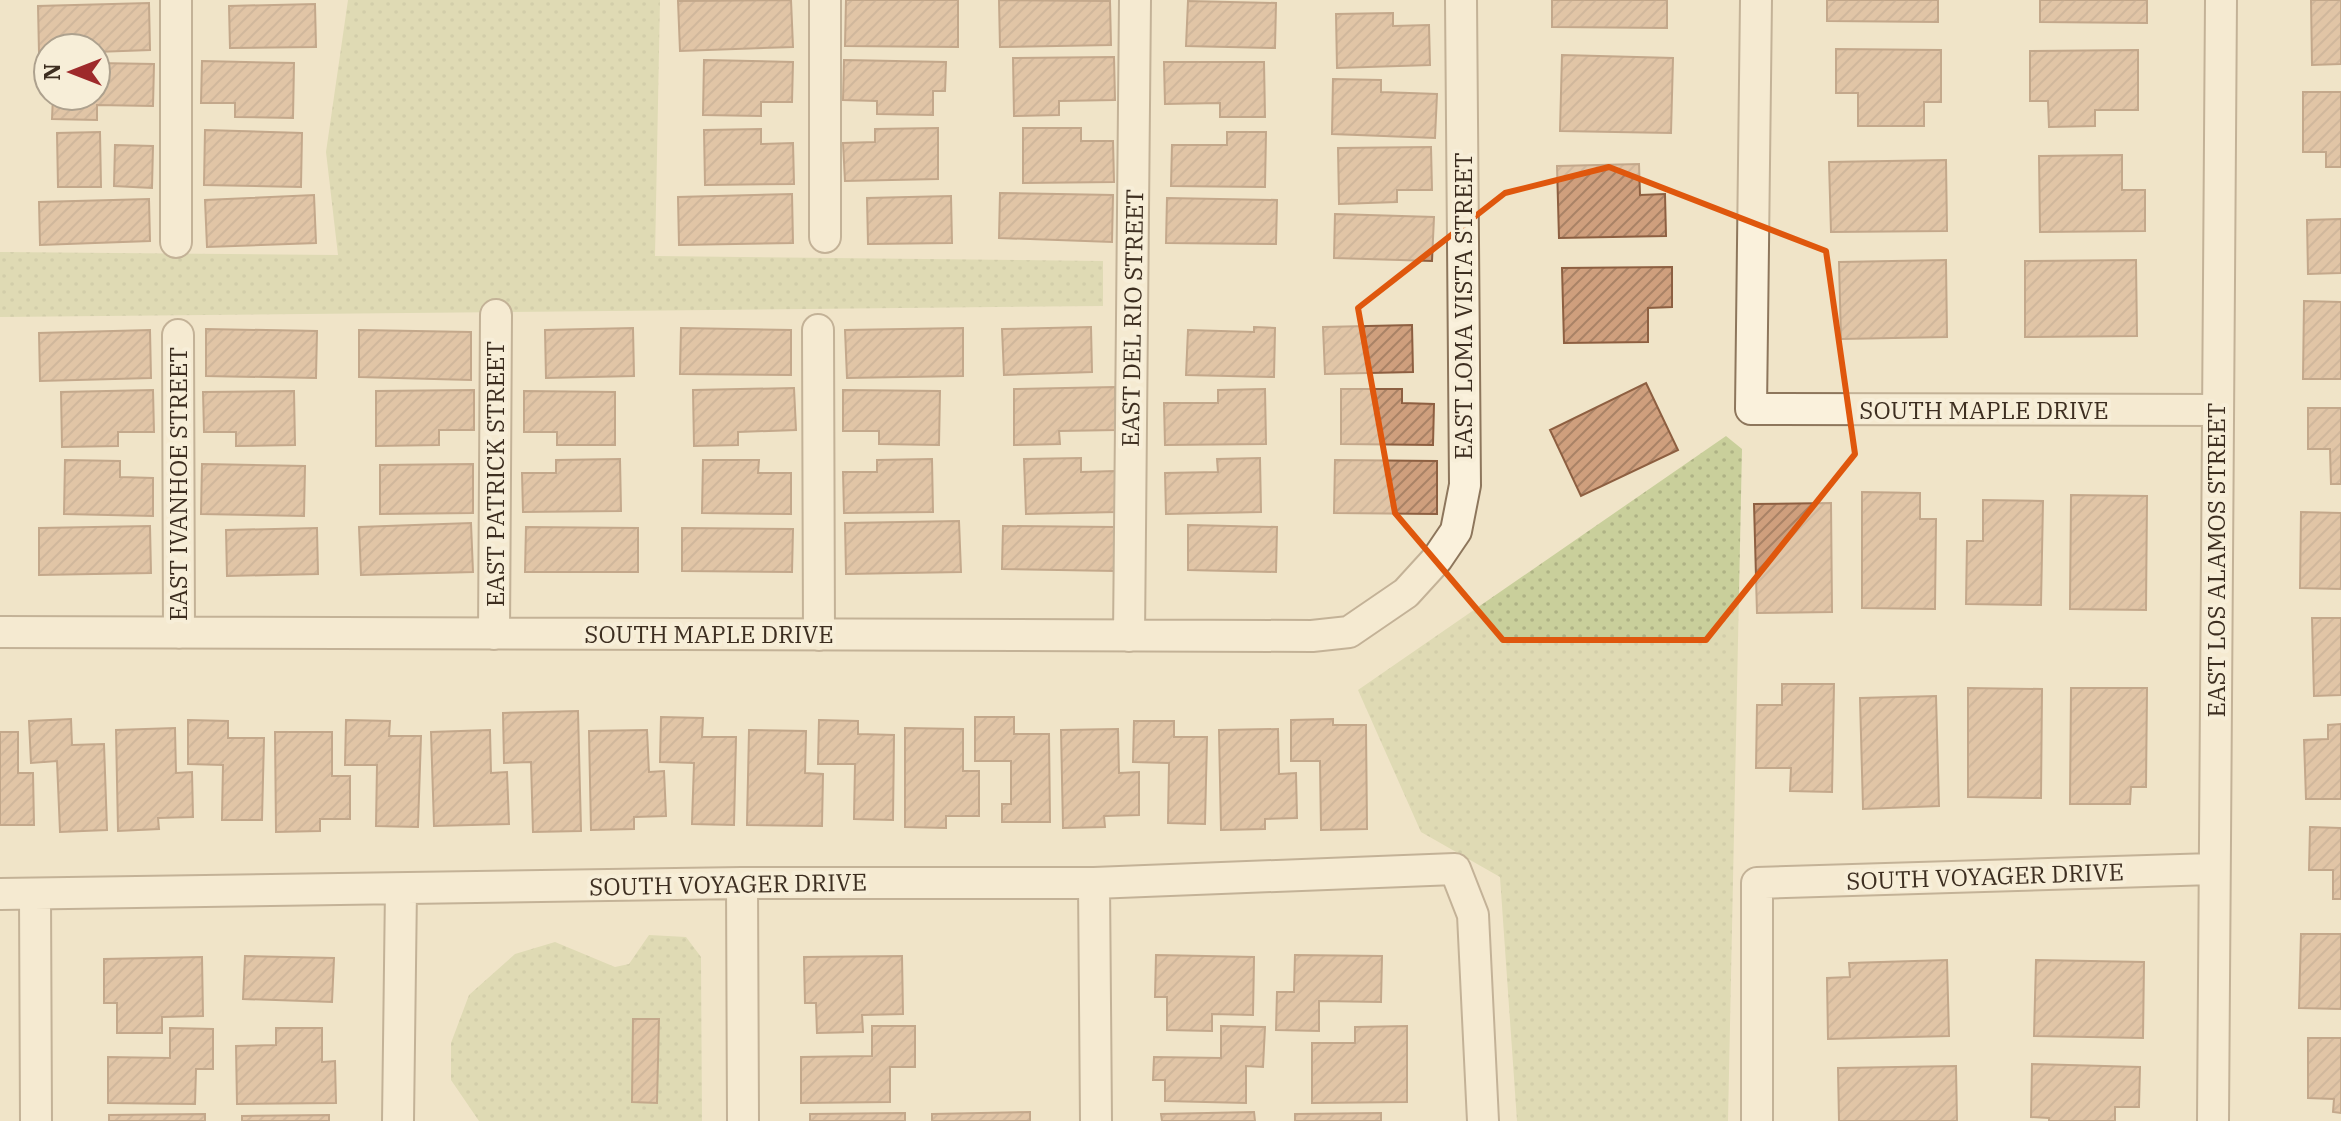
<svg xmlns="http://www.w3.org/2000/svg" width="2341" height="1121" viewBox="0 0 2341 1121" font-family="'IBM Plex Serif',serif">
  <style>
    .park { fill: url(#park-dots) }
    .building { fill: url(#building-hatch); stroke: #8d5f41; stroke-width: 2 }
    .lines { fill: none; stroke-linecap: round; stroke-linejoin: round }
    .street-casing { stroke: #8d765c; stroke-width: 34 }
    .street { stroke: #faf1dc; stroke-width: 30 }
    .marked { fill: none; stroke: #df570d; stroke-width: 6; stroke-linejoin: round }
    .labels { text-anchor: middle; dominant-baseline: central; stroke-width: 8; stroke-linejoin: round; paint-order: stroke }
    .street-label { font-size: 24px; fill: #3d2e20; stroke: #f7eed8 }
  </style>
  <defs>
    <pattern id="park-dots" width="8" height="8" patternUnits="userSpaceOnUse" patternTransform="scale(2)"><rect width="8" height="8" fill="#c9cf9b"/><path d="M2 2h.1M6 6h.1" fill="none" stroke="#aeb285" stroke-width="1.8" stroke-linecap="round"/></pattern>
    <pattern id="building-hatch" width="6" height="6" patternUnits="userSpaceOnUse" patternTransform="scale(2)"><rect width="6" height="6" fill="#cf9f7d"/><path d="M-1 1l2-2M0 6l6-6M5 7l2-2" fill="none" stroke="#a98266"/></pattern>
  </defs>
  <rect width="100%" height="100%" fill="#f0e4c8"/>
  <!-- park -->
  <path class="park" d="M348,0H660L655,256L1103,261V306L0,317V252L338,255L326,152Z
    M1726,436L1742,449L1728,1121H1517L1500,877L1421,832L1358,690Z
    M649,935L686,937L701,957L702,1121H479L451,1080V1043L469,995L515,954L555,942L615,967L629,964Z"/>
  <!-- building -->
  <path class="building" d="M791,0L793,47L680,51L678,1Z
    M846,0H958V47L845,46Z
    M999,0L1110,1L1111,45L1000,47Z
    M1552,0H1667V28L1552,27Z
    M1827,0H1938V22L1827,21Z
    M2040,0H2147V23L2040,22Z
    M2311,0H2341V64L2312,65Z
    M1188,1L1276,3L1275,48L1186,46Z
    M149,3L150,50L96,52V48H48V52L39,53L38,6Z
    M315,4L316,47L230,48L229,6Z
    M1393,13V26L1429,25L1430,65L1337,68L1336,14Z
    M1836,49L1941,50V102H1924V126H1858V93H1836Z
    M2138,50V110H2095V126L2049,127L2048,101H2030V51Z
    M1562,55L1673,58L1671,133L1560,131Z
    M1114,57L1115,100L1059,101V115L1014,116L1013,58Z
    M704,60L793,62L792,102H761V116L703,115Z
    M844,60L946,62L945,91H933V115L877,114V101L843,100Z
    M202,61L294,63L293,118L235,117V103H201Z
    M1164,62H1264L1265,117H1220V103L1165,104Z
    M96,63L154,64L153,106L97,105V120L52,119L53,96H96Z
    M1333,79L1381,80V92L1437,94L1435,138L1332,134Z
    M2303,92H2341V167H2326V152H2303Z
    M938,128V179L845,181L843,143L875,142V129Z
    M1023,128H1081V141H1113L1114,182L1023,183Z
    M761,129V144L793,143L794,184L705,185L704,130Z
    M205,130L302,133L301,187L204,185Z
    M100,132L101,187H58L57,133Z
    M1227,132H1266L1265,187L1171,186L1172,145H1227Z
    M115,145L153,146L152,188L114,186Z
    M1431,147L1432,190H1397V202L1339,204L1338,148Z
    M2122,155V190H2145V231L2040,232L2039,156Z
    M1946,160L1947,231L1831,232L1829,162Z
    M1639,164L1640,195L1665,194L1666,236L1559,238L1557,166Z
    M1000,193L1113,195L1112,242L999,238Z
    M792,194L793,243L679,245L678,197Z
    M314,195L316,243L207,247L205,200Z
    M951,196L952,243L868,244L867,198Z
    M1167,198L1277,200L1276,244L1166,243Z
    M149,199L150,241L40,245L39,202Z
    M1335,214L1434,217L1432,261L1334,258Z
    M2341,219V273L2308,274L2307,220Z
    M1946,260L1947,337L1841,339L1839,262Z
    M2136,260L2137,336L2025,337V261Z
    M1672,267V307L1648,308V342L1564,343L1562,268Z
    M2304,301L2341,302V379H2303Z
    M1412,325L1413,372L1325,374L1323,327Z
    M1091,327L1092,372L1004,375L1002,329Z
    M1254,327L1275,328L1274,377L1186,375L1188,330L1254,332Z
    M633,328L634,376L546,378L545,330Z
    M681,328L791,330V375L680,374Z
    M963,328V376L847,378L845,330Z
    M206,329L317,331L316,378L206,376Z
    M150,330L151,378L40,381L39,333Z
    M359,330L471,332V380L359,377Z
    M1646,383L1678,450L1581,496L1550,430Z
    M1115,387L1116,430L1059,431L1060,444L1014,445V389Z
    M794,388L796,430L738,432V445L694,446L693,390Z
    M1265,389L1266,444L1165,445L1164,403H1218V390Z
    M1341,389H1402V403L1434,404L1433,445L1341,444Z
    M153,390L154,432H118V446L62,447L61,392Z
    M474,390V430H439V445L376,446V391Z
    M843,390L940,391L939,445L879,444V431H843Z
    M294,391L295,445L236,446V432H204L203,392Z
    M524,391L615,392V445H557V432H524Z
    M2308,408H2341V484H2331L2330,449H2308Z
    M1081,458V472L1115,471L1116,512L1026,514L1024,459Z
    M1260,458L1261,512L1166,514L1165,473L1218,472L1217,459Z
    M620,459L621,511L523,512L522,473H556V460Z
    M932,459L933,512L844,513L843,472H877V460Z
    M65,460L120,461V477L153,478V516L64,514Z
    M703,460H759L758,473H791V514L702,513Z
    M1335,460L1437,461V514L1334,513Z
    M202,464L305,466L304,516L201,514Z
    M473,464V513L380,514V465Z
    M1862,492L1920,493V519H1936L1935,609L1862,608Z
    M2071,495L2147,496L2146,610L2070,609Z
    M1983,500L2043,501L2041,605L1966,604L1967,541H1983Z
    M1831,503L1832,612L1757,613L1754,504Z
    M2301,512L2341,513V589L2300,588Z
    M959,521L961,572L846,574L845,523Z
    M471,523L473,572L361,575L359,527Z
    M1188,525L1277,527L1276,572L1188,570Z
    M150,526L151,573L39,575V528Z
    M1003,526L1114,527V571L1002,569Z
    M526,527L638,528V572H525Z
    M317,528L318,574L227,576L226,530Z
    M682,528L793,529L792,572L682,571Z
    M2312,618H2341V695L2314,696Z
    M1782,684H1834L1832,792L1790,791L1791,768H1756L1757,705H1782Z
    M1968,688L2042,689L2041,798L1968,797Z
    M2071,688H2147L2146,787H2131L2130,804H2070Z
    M1936,696L1939,806L1863,809L1860,698Z
    M578,711L581,831L533,832L531,762L504,763L503,713Z
    M661,717L703,718L702,737H736L734,825L692,824L694,763L660,762Z
    M975,717H1014V734H1049L1050,822H1002V804H1011V761H975Z
    M71,719L72,745L104,744L107,830L60,832L57,761L31,763L29,721Z
    M1333,719V725H1366L1367,829L1321,830L1320,761H1291V720Z
    M188,720L228,721V738H264L262,820H222L223,765L188,764Z
    M346,720L390,721L389,736H421L418,827L376,826L377,765H345Z
    M819,720L858,721V734L894,735L893,820L854,819L855,764H818Z
    M1134,721H1174V737H1207L1205,824L1168,823L1169,763L1133,762Z
    M2341,724V799H2306L2304,740L2328,739V725Z
    M175,728L176,773L192,772L193,817L158,818L159,829L118,831L116,730Z
    M905,728L963,729V771H979V816H946V828L905,827Z
    M1118,729L1119,773L1139,772V815L1104,816L1105,827L1063,828L1061,730Z
    M1278,729L1279,774L1296,773L1297,818L1265,819V829L1221,830L1219,730Z
    M490,730L491,773L507,772L509,824L434,826L431,732Z
    M647,730L649,772L664,771L666,816L634,817V829L591,830L589,731Z
    M749,730L806,731L805,773L823,774L822,826L747,825Z
    M0,732H18V773H33L34,825H0Z
    M275,732H332V776H350V819H320V831L276,832Z
    M2310,827L2341,828V899H2333V870H2309Z
    M2301,934H2341V1009L2299,1008Z
    M1156,955L1254,957L1253,1015L1212,1014V1031L1167,1030V997H1155Z
    M1295,955L1382,956L1381,1002L1319,1001V1031L1276,1030L1277,992H1294Z
    M245,956L334,958L332,1002L243,999Z
    M902,956L903,1014L862,1015L863,1032L817,1033L816,1003H805L804,957Z
    M202,957L203,1016L162,1017V1033H117V1003H104V959Z
    M1947,960L1949,1036L1828,1039L1827,978L1850,977L1849,963Z
    M2036,960L2144,962L2143,1038L2034,1036Z
    M633,1019H659L657,1103L632,1102Z
    M872,1026H915V1067H890V1102L801,1103V1057L872,1056Z
    M1221,1026L1265,1027L1263,1067L1246,1066V1103L1165,1101V1080H1153L1154,1057L1221,1058Z
    M1407,1026V1102L1312,1103V1043H1355V1027Z
    M170,1028L213,1029V1069H196L195,1104L108,1103V1057L170,1058Z
    M276,1028H322V1062L335,1061L336,1103L237,1104L236,1046L276,1045Z
    M2308,1038H2341V1113L2333,1112L2334,1099L2308,1098Z
    M2032,1064L2140,1067L2139,1107H2115V1121H2049V1118L2031,1117Z
    M1956,1066L1957,1121H1839L1838,1068Z
    M1030,1112V1121H932V1114Z
    M1254,1112L1255,1121H1162L1161,1114Z
    M905,1113V1121H810V1114Z
    M1381,1113V1121H1295V1114Z
    M205,1114V1121H109V1115Z
    M329,1115V1121H242V1116Z"/>
  <g class="lines">
    <!-- street casing -->
    <g class="street-casing">
      <path id="street" d="M176,0V242
        M825,0V237
        M1756,0L1751,409L2217,410
        M818,330L819,635
        M178,335L179,633
        M0,632L1312,636L1349,632L1406,593L1437,559L1456,531L1465,485L1461,0
        M494,634L496,315
        M1129,636L1135,0
        M742,883L743,1121
        M1094,883L1096,1121
        M0,894L742,883H1094L1455,869L1473,915L1483,1121
        M35,895L36,1121
        M398,1121L401,889
        M1757,1121V883L2213,869
        M2213,1121L2221,0"/>
    </g>
    <!-- street -->
    <use href="#street" class="street"/>
  </g>
  <!-- marked area -->
  <path d="M0 0H2341V1121H0ZM1609,167L1826,251L1855,454L1706,640H1503L1395,513L1358,308L1505,193Z" fill="#f0e4c8" fill-opacity=".55" fill-rule="evenodd"/>
  <path class="marked" d="M1609,167L1826,251L1855,454L1706,640H1503L1395,513L1358,308L1505,193Z"/>
  <g class="labels">
    <!-- street labels -->
    <g class="street-label">
      <text transform="translate(1463 306) rotate(-90)">EAST LOMA VISTA STREET</text>
      <text transform="translate(1132 318) rotate(-89)">EAST DEL RIO STREET</text>
      <text x="1984" y="410">SOUTH MAPLE DRIVE</text>
      <text transform="translate(495 474) rotate(-90)">EAST PATRICK STREET</text>
      <text transform="translate(178 484) rotate(-90)">EAST IVANHOE STREET</text>
      <text transform="translate(2216 560) rotate(-90)">EAST LOS ALAMOS STREET</text>
      <text x="709" y="634">SOUTH MAPLE DRIVE</text>
      <text transform="translate(1985 876) rotate(-2)">SOUTH VOYAGER DRIVE</text>
      <text transform="translate(728 884) rotate(-1)">SOUTH VOYAGER DRIVE</text>
    </g>
  </g>
  <!-- north arrow -->
  <g transform="translate(72 72) rotate(270)"><circle r="38" fill="#f7eed8" stroke="#ada18e" stroke-width="2"/>
  <path d="M0-6L14 30L0 20L-14 30Z" fill="#9e2a2b"/>
  <text y="-12" font-size="22" font-weight="bold" text-anchor="middle" fill="#3d2e20">N</text>
  </g>
</svg>
